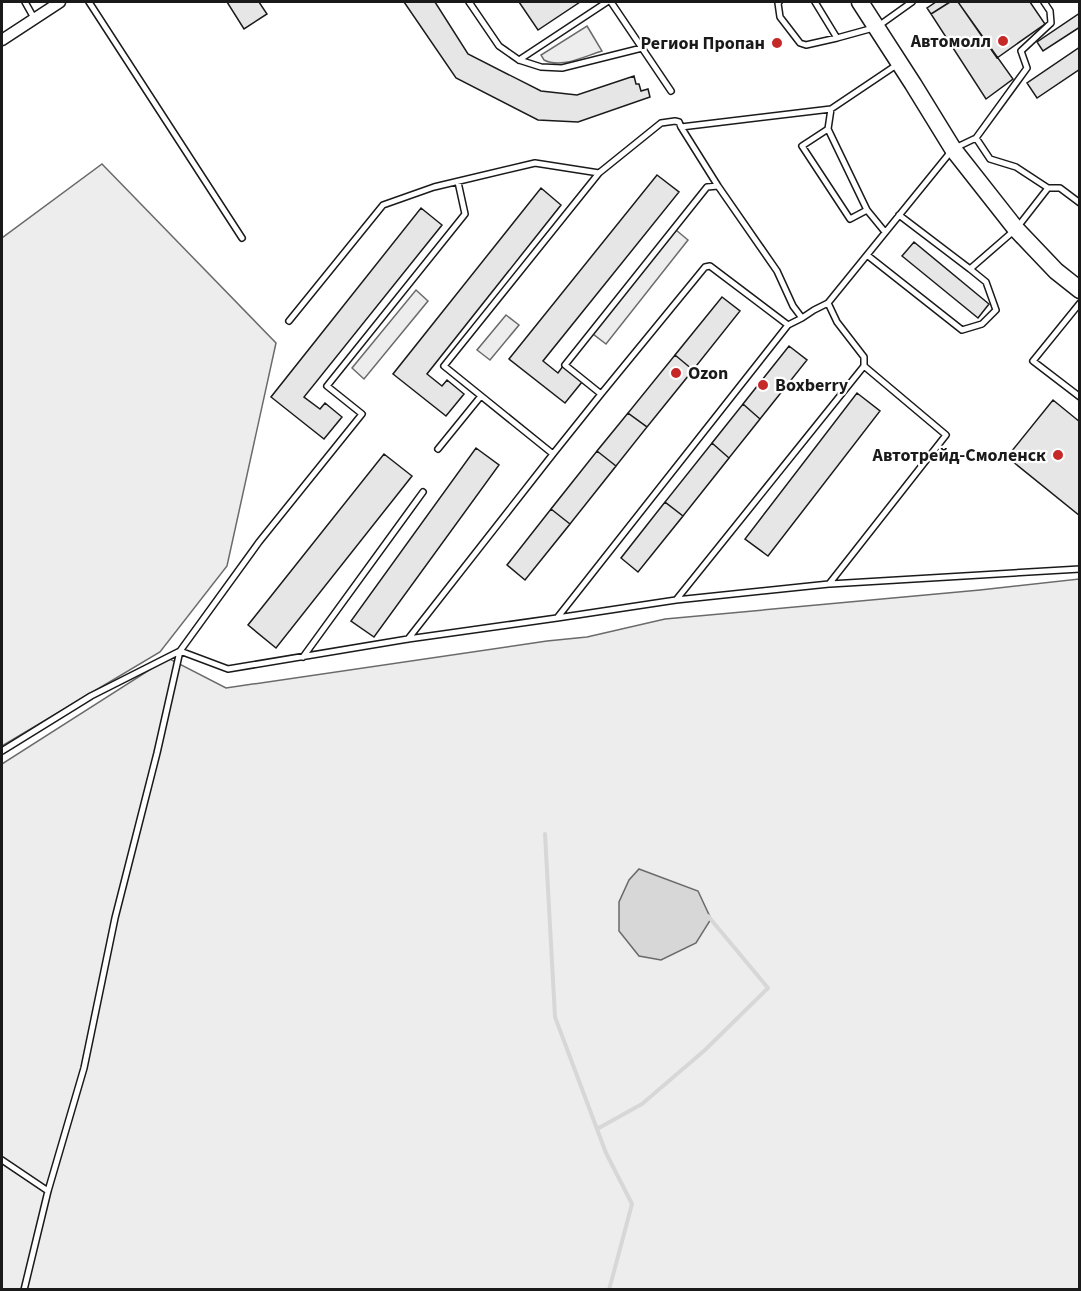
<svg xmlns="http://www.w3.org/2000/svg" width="1081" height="1291" viewBox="0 0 1081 1291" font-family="'Source Sans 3',sans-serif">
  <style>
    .green { fill: #ededed; stroke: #6a6a6a; stroke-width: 1.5 }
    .water { fill: #d7d7d7; stroke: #6a6a6a; stroke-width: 1.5 }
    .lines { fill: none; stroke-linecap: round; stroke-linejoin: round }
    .stream { stroke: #d7d7d7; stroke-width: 4 }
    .building { fill: #e6e6e6; stroke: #1a1a1a; stroke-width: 1.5 }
    .service-casing { stroke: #1a1a1a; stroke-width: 8 }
    .minor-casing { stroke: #1a1a1a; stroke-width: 13 }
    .primary-casing { stroke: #1a1a1a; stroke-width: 19 }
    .service { stroke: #fff; stroke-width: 5 }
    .minor { stroke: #fff; stroke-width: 10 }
    .primary { stroke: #fff; stroke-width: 16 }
    .poi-dot { fill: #c62828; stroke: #fff; stroke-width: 2 }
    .labels { text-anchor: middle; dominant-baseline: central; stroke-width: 4.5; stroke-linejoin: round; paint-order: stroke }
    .poi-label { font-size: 18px; font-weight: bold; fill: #1a1a1a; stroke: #fff; text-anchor: end }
  </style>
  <rect width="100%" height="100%" fill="#fff"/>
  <!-- green -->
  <path class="green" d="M587,26L602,51C585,56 561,69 544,60L541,55Z
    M102,164L276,343L227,566L160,652L2,746V238Z
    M676,230L688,240L606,344L593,334Z
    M416,290L428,301L364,379L352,368Z
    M506,315L519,325L490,360L477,350Z
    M1079,579V1289L2,1290V764L168,658L226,688L547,641L587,637L665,619L980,590Z"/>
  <!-- water -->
  <path class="water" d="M639,869L698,891L711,919L696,943L661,960L639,956L619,931V902L629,880Z"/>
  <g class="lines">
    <!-- stream -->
    <path class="stream" d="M545,834L555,1017L606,1153L632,1204L609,1290
      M597,1129L642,1104L705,1050L768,988L708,916"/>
  </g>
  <!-- building -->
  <path class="building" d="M227,2H259L267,14L244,29Z
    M404,2H435L468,54L541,91L577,95L634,76L636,84H639L641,91L648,89L650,97L578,122L538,120L456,78Z
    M519,2H580L538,30Z
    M936,2H950L931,14L927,8Z
    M950,2H958L1013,79L986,99L931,14Z
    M958,2H1030L1045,24L997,58Z
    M1080,13V27L1043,51L1037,42Z
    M1080,47V69L1037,98L1027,83Z
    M657,175L679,192L543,361L558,373L563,366L582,382L565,403L509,359Z
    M541,188L561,205L427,374L442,386L447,380L464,394L446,416L393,374Z
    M421,208L442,225L304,397L320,409L325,403L342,417L324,439L271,397Z
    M914,242L989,304L978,318L902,256Z
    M722,297L740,311L693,370L675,355Z
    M789,346L807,360L760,419L743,404Z
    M675,355L693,370L647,427L628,413Z
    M857,393L880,411L768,556L745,539Z
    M1053,400L1080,422V516L1007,457Z
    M743,404L760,419L729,458L712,443Z
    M628,413L647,427L616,466L597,451Z
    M712,443L729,458L683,516L665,502Z
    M476,448L499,465L374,637L351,621Z
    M597,451L616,466L570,524L551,509Z
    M384,454L412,476L276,648L248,625Z
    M665,502L683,516L638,572L621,558Z
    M551,509L570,524L525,580L507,565Z"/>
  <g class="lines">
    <!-- service casing -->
    <g class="service-casing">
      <path id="service" d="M25,2L34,18
        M89,2L242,238
        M469,2L499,46L519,60L541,67L562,68L642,48
        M611,2L671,91
        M779,2L778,3L780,17L800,43L806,45L837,38L877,27L912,2
        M815,2L837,38
        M519,60L607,2
        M831,109L828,129L867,210L885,232
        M828,129L802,146L850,219L867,210
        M599,173L444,366L553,454L601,394L565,365L707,187L718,186L777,271L793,306L802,318L814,310L828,303L953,149L976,138L1027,68L1021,51L1051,23L1050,11L1044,2
        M718,186L681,127L831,109L898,64
        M1048,188H1060L1080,203
        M899,215L970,269
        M867,255L962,330L982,324L996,310L986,282L970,269L1016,229L1048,188L1016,167L990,159L976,138
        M1080,303L1033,361L1080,397
        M289,321L383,205L434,187L535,163L599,173L661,123L675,121L679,122L681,127
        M788,325L557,618L676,600L864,366V357L837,322L828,303
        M601,394L705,267L710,266L788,325L802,318
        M438,449L481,396
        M830,584L1080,569
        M676,600L829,584L946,435L864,366
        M408,639L553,454
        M303,657L423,492
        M2,751L91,696L180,651L228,669L408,639L557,618
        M2,1160L48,1191
        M24,1290L48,1191L84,1068L115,918L157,753L180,651L259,542L362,414L327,386L465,214L458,182"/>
    </g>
    <!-- minor casing -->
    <g class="minor-casing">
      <path id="minor" d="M2,40L60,2"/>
    </g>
    <!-- primary casing -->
    <g class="primary-casing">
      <path id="primary" d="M860,2L913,84L953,149L1016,229L1056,271L1080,290"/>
    </g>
    <!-- service -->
    <use href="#service" class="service"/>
    <!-- minor -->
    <use href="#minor" class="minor"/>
    <!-- primary -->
    <use href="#primary" class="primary"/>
  </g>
  <!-- markers -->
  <g class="poi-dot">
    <circle cx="1003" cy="41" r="6"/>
    <circle cx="777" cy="43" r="6"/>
    <circle cx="676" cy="373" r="6"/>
    <circle cx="763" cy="385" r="6"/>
    <circle cx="1058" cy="455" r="6"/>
  </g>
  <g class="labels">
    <!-- poi labels -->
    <g class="poi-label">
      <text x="991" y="41">Автомолл</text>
      <text x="765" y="43">Регион Пропан</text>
      <text x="688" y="373" text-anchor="start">Ozon</text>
      <text x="775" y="385" text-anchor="start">Boxberry</text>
      <text x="1046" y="455">Автотрейд-Смоленск</text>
    </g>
  </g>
  <!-- border -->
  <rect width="1081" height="1291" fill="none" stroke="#1a1a1a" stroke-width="6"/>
</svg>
